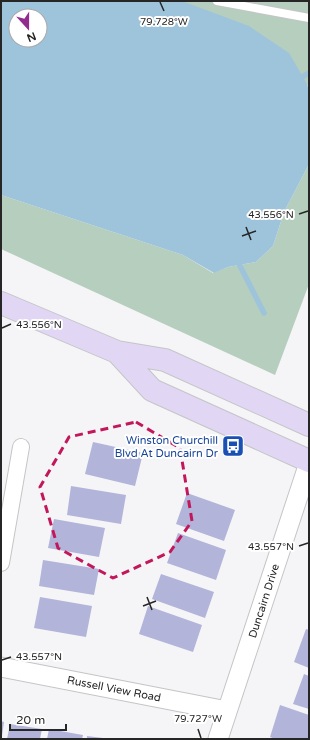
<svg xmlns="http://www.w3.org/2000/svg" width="310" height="740" viewBox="0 0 310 740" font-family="'Varela Round',sans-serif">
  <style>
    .green { fill: #b6cebe }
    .water { fill: #9dc4db; fill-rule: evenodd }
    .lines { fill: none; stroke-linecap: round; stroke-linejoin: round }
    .stream { stroke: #9dc4db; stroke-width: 5.5 }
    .building { fill: #b2b4da }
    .service-casing { stroke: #c5c5c7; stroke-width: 10 }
    .minor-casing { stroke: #c5c5c7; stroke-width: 18 }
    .tertiary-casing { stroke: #c5c5c7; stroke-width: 21 }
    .secondary-casing { stroke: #c5c5c7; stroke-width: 24 }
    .service { stroke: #fff; stroke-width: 8 }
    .minor { stroke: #fff; stroke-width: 16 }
    .tertiary { stroke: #fff; stroke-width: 19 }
    .secondary { stroke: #e1d7f4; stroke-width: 22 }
    .marked { fill: none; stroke: #c2185b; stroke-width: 3; stroke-dasharray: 8 5; stroke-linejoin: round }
    .ticks { fill: none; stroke: #262627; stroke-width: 1.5 }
    .labels { text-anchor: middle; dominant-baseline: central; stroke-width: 4; stroke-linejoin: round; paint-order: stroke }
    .transit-label { font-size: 11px; fill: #164399; stroke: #fff; text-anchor: end }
    .street-label { font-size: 11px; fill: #262627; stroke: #fff }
    .ticks-label { font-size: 10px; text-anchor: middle; fill: #262627; stroke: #fff; stroke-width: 4; stroke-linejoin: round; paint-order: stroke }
  </style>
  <rect width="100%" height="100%" fill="#f5f5f7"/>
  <!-- green -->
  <path class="green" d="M182,1H309V91L307,84Z
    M309,164V284L275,375L1,249V195L183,255L213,273L228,267L256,262L273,246L284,212Z"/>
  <!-- water -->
  <path class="water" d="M1,1H182L249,26L289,53L307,84L309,91V164L284,212L273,246L256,262L228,267L214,273L183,255L1,195ZM16,16H40V40H16Z"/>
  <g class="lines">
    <!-- stream -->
    <path class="stream" d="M297,80L309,73
      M236,258L264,313"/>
  </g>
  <!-- building -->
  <path class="building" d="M93,442L143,453L135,486L85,474Z
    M71,486L126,495L121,524L67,515Z
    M187,493L235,510L224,541L176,524Z
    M54,519L105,528L99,557L48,548Z
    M178,533L226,550L216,580L167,563Z
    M43,560L99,569L94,595L39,586Z
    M161,574L214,592L205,618L152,599Z
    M40,597L92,606L86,637L34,628Z
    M148,606L202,625L193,652L139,634Z
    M306,629L309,630V668L294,662Z
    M304,674L309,676V709L293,704Z
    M280,705L309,715V739H275L270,737Z
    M1,721L4,722L2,736H1Z
    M10,724L42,729L40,739H7Z
    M49,729L83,735L82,739H47Z
    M87,736L103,738V739H87Z"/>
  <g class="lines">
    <!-- service casing -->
    <g class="service-casing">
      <path id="service" d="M217,1L309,18"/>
    </g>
    <!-- minor casing -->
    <g class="minor-casing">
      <path id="minor" d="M1,563L21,447"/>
    </g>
    <!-- tertiary casing -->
    <g class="tertiary-casing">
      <path id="tertiary" d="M1,667L227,711
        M218,739L309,463"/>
    </g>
    <!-- secondary casing -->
    <g class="secondary-casing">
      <path id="secondary" d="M1,303L117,352L165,360L309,425
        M117,352L152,390L309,461"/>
    </g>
    <!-- service -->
    <use href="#service" class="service"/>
    <!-- minor -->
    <use href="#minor" class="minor"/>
    <!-- tertiary -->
    <use href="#tertiary" class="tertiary"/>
    <!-- secondary -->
    <use href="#secondary" class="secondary"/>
  </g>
  <!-- marked area -->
  <path class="marked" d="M136,422L180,448L192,521L170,552L113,578L58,548L40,487L69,437Z"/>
  <!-- ticks -->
  <path class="ticks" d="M160,2L164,11M299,214L308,211M246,227L251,240M242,236L256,231M2,328L11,324M299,546L308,543M147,597L152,610M143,606L156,601M2,660L11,657M198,729L201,738"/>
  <!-- icons -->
  <defs>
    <g id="bus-square" transform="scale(1.15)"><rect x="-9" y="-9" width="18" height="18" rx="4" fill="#1a4fb4" stroke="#fff"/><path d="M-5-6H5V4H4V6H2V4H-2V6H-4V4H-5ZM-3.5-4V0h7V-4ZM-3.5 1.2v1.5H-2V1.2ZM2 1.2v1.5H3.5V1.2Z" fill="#fff"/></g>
  </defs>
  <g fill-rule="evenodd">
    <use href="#bus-square" x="233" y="446"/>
  </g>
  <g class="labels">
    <!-- transit labels -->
    <g class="transit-label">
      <text x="218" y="440">Winston Churchill<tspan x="218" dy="13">Blvd At Duncairn Dr</tspan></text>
    </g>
    <!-- street labels -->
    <g class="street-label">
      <text transform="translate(264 601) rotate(-72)">Duncairn Drive</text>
      <text transform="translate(114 689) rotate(11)">Russell View Road</text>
    </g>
  </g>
  <g class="ticks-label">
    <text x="164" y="25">79.728°W</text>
    <text x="271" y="218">43.556°N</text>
    <text x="39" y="328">43.556°N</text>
    <text x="271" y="550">43.557°N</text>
    <text x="39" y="660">43.557°N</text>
    <text x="198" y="722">79.727°W</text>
  </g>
  <!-- border -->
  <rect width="310" height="740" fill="none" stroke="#262627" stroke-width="4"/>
  <!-- north arrow -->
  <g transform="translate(28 28) rotate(159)"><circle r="19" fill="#ffffff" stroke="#a8a8a9"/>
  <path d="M0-3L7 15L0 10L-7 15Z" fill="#942b8f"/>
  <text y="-6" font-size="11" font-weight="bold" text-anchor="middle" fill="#262627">N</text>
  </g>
  <!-- scale -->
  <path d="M10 724v6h56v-6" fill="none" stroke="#262627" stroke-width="2"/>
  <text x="16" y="724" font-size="12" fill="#262627" stroke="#ffffff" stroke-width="3" paint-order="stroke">20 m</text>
</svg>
